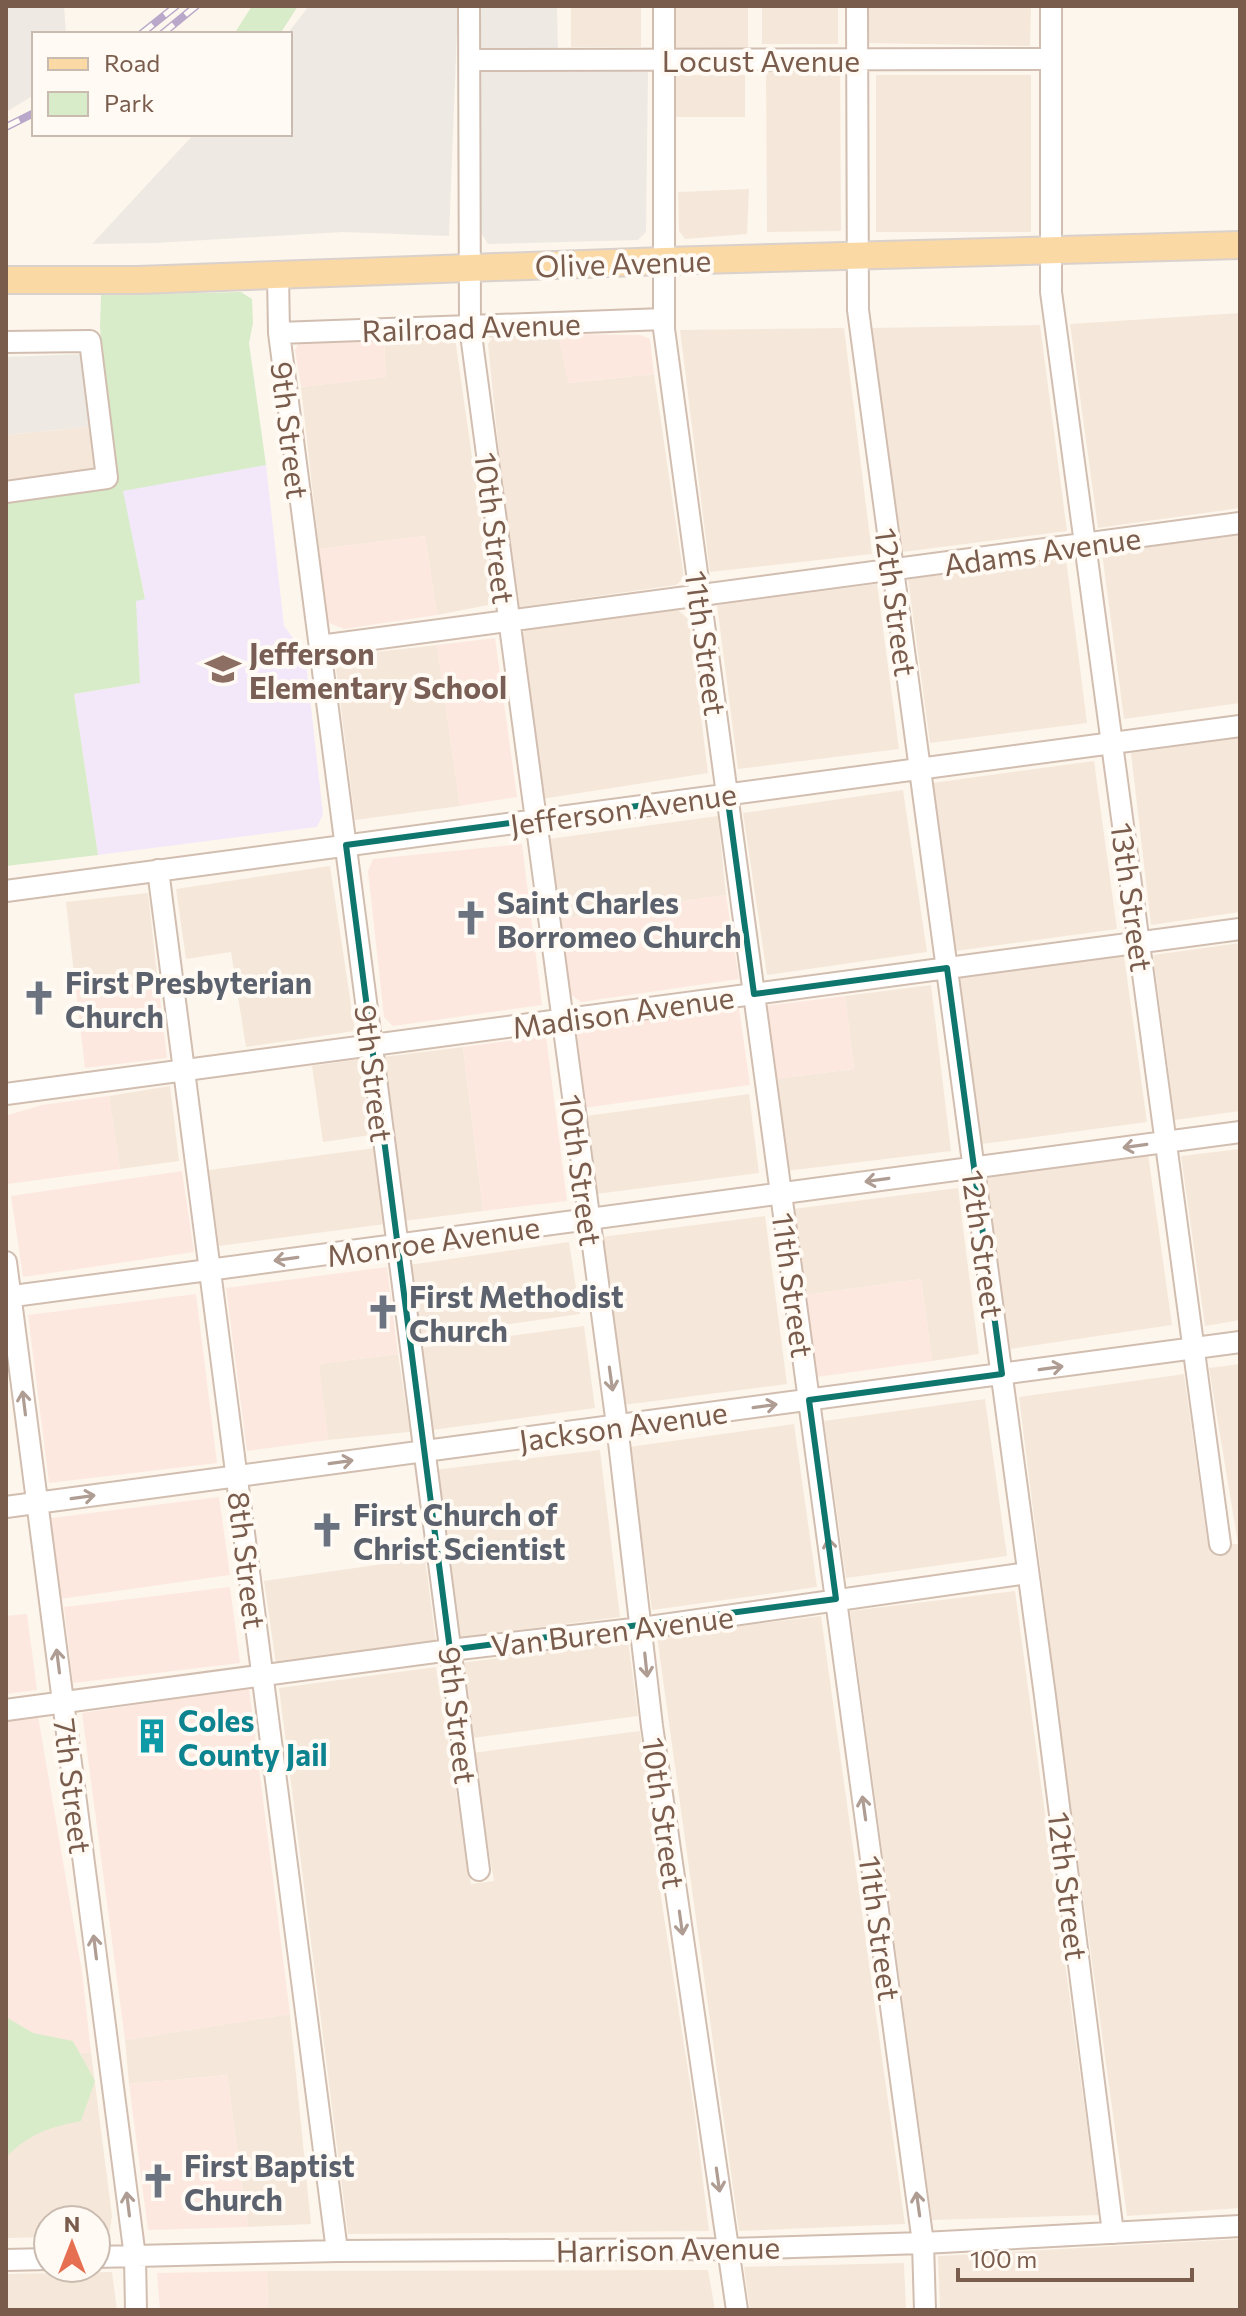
<svg xmlns="http://www.w3.org/2000/svg" width="1246" height="2316" viewBox="0 0 1246 2316" font-family="Commissioner,sans-serif">
  <style>
    .residential { fill: #f5e8da }
    .commercial { fill: #fde8e0 }
    .industrial { fill: #efe9e4 }
    .education { fill: #f3e8fa }
    .green { fill: #d8ecc9 }
    .lines { fill: none; stroke-linecap: round; stroke-linejoin: round }
    .minor-casing { stroke: #d1beb0; stroke-width: 24 }
    .major-casing { stroke: #dad1cd; stroke-width: 30 }
    .minor { stroke: #fff; stroke-width: 20 }
    .major { stroke: #fbd9a5; stroke-width: 26 }
    .rail-casing { stroke: #b9a8c9; stroke-width: 8 }
    .rail { stroke: #fffaf3; stroke-width: 5; stroke-dasharray: 15; stroke-linecap: butt }
    .oneway { stroke: #af9d94 }
    .marked { fill: none; stroke: #0f766e; stroke-width: 6; stroke-linejoin: round }
    .labels { text-anchor: middle; dominant-baseline: central; stroke-width: 8; stroke-linejoin: round; paint-order: stroke }
    .street-label { font-size: 30px; fill: #7a5c4d; stroke: #fffaf3 }
    .education-label { font-size: 30px; font-weight: bold; fill: #785e54; stroke: #fffaf3; text-anchor: start }
    .worship-label { font-size: 30px; font-weight: bold; fill: #5b616d; stroke: #fffaf3; text-anchor: start }
    .culture-label { font-size: 30px; font-weight: bold; fill: #0d838f; stroke: #fffaf3; text-anchor: start }
  </style>
  <rect width="100%" height="100%" fill="#fdf6ec"/>
  <!-- residential -->
  <path class="residential" d="M571,6H641V47H571Z
    M675,6H748V48L676,49Z
    M762,6H838V44H762Z
    M868,6H1031L1030,46L867,43Z
    M766,71H840L841,231L767,232Z
    M674,75H745V117H675Z
    M876,75H1031V232H876Z
    M749,189L747,234L685,239L679,231L678,192Z
    M1240,313V508L1098,528L1070,324Z
    M1040,325L1067,531L902,552L872,328Z
    M844,328L872,554L710,572L680,330Z
    M558,334L569,383L654,374L684,578L676,585L520,607L514,603L488,344L494,336Z
    M455,338L492,596L488,605L437,615L425,536L319,549L301,387L386,377L384,339Z
    M95,426L100,470L6,480V435Z
    M1240,535V703L1124,719L1102,553Z
    M1066,559L1087,723L930,743L908,579Z
    M877,584L899,749L738,769L717,605Z
    M678,610L689,620L708,773L541,799L520,640L525,629Z
    M437,645L460,806L355,820L335,661L341,656Z
    M1240,738V912L1151,925L1131,753Z
    M1094,761L1117,929L955,951L932,783Z
    M903,790L927,952L767,975L743,813Z
    M718,816L726,895L561,919L549,839Z
    M330,866L355,1031L246,1047L231,952L186,959L176,889Z
    M148,893L157,974L75,983L66,902Z
    M1240,943V1111L1175,1120L1153,955Z
    M1124,956L1147,1122L982,1144L960,978Z
    M931,985L951,1151L786,1171L774,1079L854,1069L845,996Z
    M463,1047L483,1211L403,1221L383,1057Z
    M359,1059L371,1135L323,1142L312,1066Z
    M170,1086L179,1161L120,1169L109,1096Z
    M749,1094L759,1173L596,1194L586,1116Z
    M375,1148L385,1224L219,1246L209,1170Z
    M1240,1149V1320L1205,1326L1181,1156Z
    M1148,1154L1172,1325L1010,1349L985,1177Z
    M958,1188L979,1354L932,1361L921,1279L806,1295L793,1209Z
    M765,1216L787,1384L623,1405L601,1237Z
    M569,1242L580,1314L419,1337L408,1265Z
    M584,1326L595,1408L432,1430L420,1348Z
    M398,1354L410,1432L328,1440L318,1364Z
    M1240,1364V2208L1127,2216L1067,1781L1019,1397L1184,1374L1208,1545L1238,1544L1209,1368Z
    M985,1399L1007,1556L846,1578L824,1421Z
    M794,1424L817,1587L652,1610L629,1447Z
    M600,1450L620,1617L455,1638L434,1470Z
    M425,1558L436,1642L276,1664L264,1581Z
    M1015,1591L1099,2215L932,2220L850,1611Z
    M821,1616L905,2224L739,2231L657,1636Z
    M628,1640L638,1716L472,1738L462,1663Z
    M436,1667L471,1884L494,1881L472,1753L640,1731L662,1904L695,2115L709,2231L348,2234L279,1688Z
    M290,2014L311,2224L248,2227L227,2075L129,2084L125,2040Z
    M91,2052L112,2216L109,2236H96V2220H48V2237L6,2238V2126L9,2062Z
    M1240,2239V2310H940L938,2256Z
    M904,2263L906,2310H750L744,2267Z
    M708,2270L715,2310H268L267,2271Z
    M112,2272L117,2310H6V2274Z"/>
  <!-- commercial -->
  <path class="commercial" d="M558,334L640,335L650,339L654,374L568,383Z
    M384,339L386,377L301,387L295,350L298,344Z
    M425,536L437,615L344,629L327,622L319,549Z
    M495,638L517,797L460,806L437,645Z
    M522,844L542,1005L393,1026L384,1017L368,871L373,859Z
    M726,895L739,979L581,1002L569,993L561,919Z
    M157,974L167,1058L85,1068L75,983Z
    M845,996L854,1069L774,1079L765,1006Z
    M739,1008L750,1085L583,1108L572,1031Z
    M546,1036L567,1201L483,1211L463,1047Z
    M109,1096L120,1169L8,1184V1115L42,1105Z
    M182,1171L194,1252L23,1277L11,1196Z
    M387,1267L398,1354L319,1364L328,1440L247,1451L226,1288Z
    M921,1279L932,1361L817,1377L806,1295Z
    M196,1294L217,1463L49,1483L28,1315Z
    M219,1497L230,1575L60,1599L51,1518Z
    M230,1587L240,1663L73,1683L64,1607Z
    M27,1614L37,1690L6,1694V1616Z
    M249,1688L290,2014L125,2040L82,1713Z
    M38,1716L82,1972L91,2052L10,2062L6,2126V1720Z
    M227,2075L248,2227L148,2230L129,2084Z
    M267,2271L268,2310H160L157,2273Z"/>
  <!-- industrial -->
  <path class="industrial" d="M6,6H64L66,34H34V95L6,112Z
    M309,6H458L449,236L343,232L155,243L92,244L194,134H290V34H287Z
    M476,6H557L558,51L484,52L476,42Z
    M481,71L648,72L646,232L638,240L488,244L481,233L477,76Z
    M85,354L95,426L6,435V357Z"/>
  <!-- education -->
  <path class="education" d="M266,465L284,626L305,654L323,814L317,827L98,855L74,694L140,683L135,600L145,598L122,490Z"/>
  <!-- green -->
  <path class="green" d="M252,6H298L280,34H234Z
    M241,292L252,299L253,323L249,343L266,465L123,491L145,599L136,601L140,683L74,694L98,855L6,866V499L114,485L100,328L101,295Z
    M6,2017L33,2033L73,2041L95,2081L81,2121C47,2128 31,2133 6,2157Z"/>
  <g class="lines">
    <!-- minor casing -->
    <g class="minor-casing">
      <path id="minor" d="M469,6L470,327L617,1425L652,1726L737,2310
        M664,6V329L923,2243L925,2310
        M857,6L858,310L1045,1696L1113,2233
        M1051,6V292L1220,1544
        M471,60L1050,59
        M278,274L279,333L479,1870
        M279,333L664,319
        M6,342L90,341L107,478L6,492
        M320,646L1240,523
        M158,870L337,2251
        M6,891L1240,726
        M6,1094L1240,929
        M6,1262L135,2257L136,2310
        M6,1297L1240,1132
        M6,1507L1240,1342
        M6,1710L450,1650L642,1628L1028,1573
        M96,2257L337,2251L728,2249L923,2243L1240,2226
        M6,2260L48,2259"/>
    </g>
    <!-- major casing -->
    <g class="major-casing">
      <path id="major" d="M6,280H138L664,261L1240,245"/>
    </g>
    <!-- minor -->
    <use href="#minor" class="minor"/>
    <!-- major -->
    <use href="#major" class="major"/>
    <!-- rail casing -->
    <g class="rail-casing">
      <path id="rail" d="M141,34L176,6
        M162,34L196,6
        M6,127L34,113"/>
    </g>
    <!-- rail -->
    <use href="#rail" class="rail"/>
  </g>
  <!-- one-way arrows -->
  <defs><path id="oneway-shaft" d="M-6 0H5M1.5-3L5.5 0L1.5 3" fill="none" stroke-width="1.6" stroke-linecap="round" stroke-linejoin="round" transform="scale(2)"/></defs>
  <g class="oneway">
    <use href="#oneway-shaft" transform="translate(1135 1146) rotate(172)"/>
    <use href="#oneway-shaft" transform="translate(877 1180) rotate(172)"/>
    <use href="#oneway-shaft" transform="translate(286 1259) rotate(172)"/>
    <use href="#oneway-shaft" transform="translate(1051 1368) rotate(-8)"/>
    <use href="#oneway-shaft" transform="translate(611 1379) rotate(82)"/>
    <use href="#oneway-shaft" transform="translate(24 1403) rotate(-97)"/>
    <use href="#oneway-shaft" transform="translate(765 1406) rotate(-8)"/>
    <use href="#oneway-shaft" transform="translate(341 1462) rotate(-8)"/>
    <use href="#oneway-shaft" transform="translate(83 1497) rotate(-8)"/>
    <use href="#oneway-shaft" transform="translate(830 1550) rotate(-98)"/>
    <use href="#oneway-shaft" transform="translate(58 1661) rotate(-97)"/>
    <use href="#oneway-shaft" transform="translate(646 1665) rotate(84)"/>
    <use href="#oneway-shaft" transform="translate(864 1808) rotate(-98)"/>
    <use href="#oneway-shaft" transform="translate(681 1923) rotate(82)"/>
    <use href="#oneway-shaft" transform="translate(95 1947) rotate(-97)"/>
    <use href="#oneway-shaft" transform="translate(718 2180) rotate(82)"/>
    <use href="#oneway-shaft" transform="translate(128 2204) rotate(-97)"/>
    <use href="#oneway-shaft" transform="translate(918 2204) rotate(-98)"/>
  </g>
  <!-- marked area -->
  <path class="marked" d="M727,794L754,994L947,968L1002,1374L809,1400L836,1599L450,1650L346,845Z"/>
  <!-- icons -->
  <defs>
    <g id="school-bare" transform="scale(2.76)"><path d="M0-5L7-2L0 1L-7-2ZM-4 1L0 2.5L4 1V4Q0 6-4 4Z" fill="#8d6e63" stroke="#fffaf3" stroke-width="2.5" paint-order="stroke"/></g>
    <g id="church-bare" transform="scale(2.76)"><path d="M-1.2-6h2.4v3.5h3.3v2.4h-3.3V6h-2.4V-.1h-3.3v-2.4h3.3Z" fill="#6b7280" stroke="#fffaf3" stroke-width="2.5" paint-order="stroke"/></g>
    <g id="building-bare" transform="scale(2.76)"><path d="M-4-6H4V6H1V3H-1V6H-4ZM-2.5-4.3h1.7v1.8h-1.7ZM.8-4.3h1.7v1.8H.8ZM-2.5-1h1.7V.8h-1.7ZM.8-1h1.7V.8H.8Z" fill="#0f9aa8" stroke="#fffaf3" stroke-width="2.5" paint-order="stroke"/></g>
  </defs>
  <g fill-rule="evenodd">
    <use href="#school-bare" x="223" y="669"/>
    <use href="#church-bare" x="471" y="918"/>
    <use href="#church-bare" x="39" y="998"/>
    <use href="#church-bare" x="383" y="1312"/>
    <use href="#church-bare" x="327" y="1530"/>
    <use href="#building-bare" x="152" y="1736"/>
    <use href="#church-bare" x="158" y="2181"/>
  </g>
  <g class="labels">
    <!-- street labels -->
    <g class="street-label">
      <text x="761" y="59">Locust Avenue</text>
      <text transform="translate(623 262) rotate(-2)">Olive Avenue</text>
      <text transform="translate(471 326) rotate(-2)">Railroad Avenue</text>
      <text transform="translate(291 430) rotate(83)">9th Street</text>
      <text transform="translate(496 528) rotate(83)">10th Street</text>
      <text transform="translate(1042 550) rotate(-8)">Adams Avenue</text>
      <text transform="translate(897 602) rotate(82)">12th Street</text>
      <text transform="translate(707 643) rotate(82)">11th Street</text>
      <text transform="translate(623 808) rotate(-8)">Jefferson Avenue</text>
      <text transform="translate(1133 897) rotate(82)">13th Street</text>
      <text transform="translate(623 1011) rotate(-8)">Madison Avenue</text>
      <text transform="translate(375 1073) rotate(83)">9th Street</text>
      <text transform="translate(582 1170) rotate(82)">10th Street</text>
      <text transform="translate(433 1240) rotate(-8)">Monroe Avenue</text>
      <text transform="translate(984 1244) rotate(82)">12th Street</text>
      <text transform="translate(794 1285) rotate(82)">11th Street</text>
      <text transform="translate(623 1425) rotate(-8)">Jackson Avenue</text>
      <text transform="translate(248 1560) rotate(83)">8th Street</text>
      <text transform="translate(612 1630) rotate(-7)">Van Buren Avenue</text>
      <text transform="translate(459 1715) rotate(83)">9th Street</text>
      <text transform="translate(74 1786) rotate(83)">7th Street</text>
      <text transform="translate(665 1813) rotate(82)">10th Street</text>
      <text transform="translate(1069 1886) rotate(83)">12th Street</text>
      <text transform="translate(881 1928) rotate(82)">11th Street</text>
      <text transform="translate(668 2248) rotate(-1)">Harrison Avenue</text>
    </g>
    <!-- education labels -->
    <g class="education-label">
      <text x="249" y="652">Jefferson<tspan x="249" dy="34">Elementary School</tspan></text>
    </g>
    <!-- worship labels -->
    <g class="worship-label">
      <text x="497" y="901">Saint Charles<tspan x="497" dy="34">Borromeo Church</tspan></text>
      <text x="65" y="981">First Presbyterian<tspan x="65" dy="34">Church</tspan></text>
      <text x="409" y="1295">First Methodist<tspan x="409" dy="34">Church</tspan></text>
      <text x="353" y="1513">First Church of<tspan x="353" dy="34">Christ Scientist</tspan></text>
      <text x="184" y="2164">First Baptist<tspan x="184" dy="34">Church</tspan></text>
    </g>
    <!-- culture labels -->
    <g class="culture-label">
      <text x="178" y="1719">Coles<tspan x="178" dy="34">County Jail</tspan></text>
    </g>
  </g>
  <!-- border -->
  <rect width="1246" height="2316" fill="none" stroke="#7a5c4d" stroke-width="16"/>
  <!-- legend -->
  <rect x="32" y="32" width="260" height="104" fill="#fffaf3" stroke="#cabbb1" stroke-width="2"/>
  <rect x="48" y="58" width="40" height="12" fill="#fbd9a5" stroke="#cabbb1" stroke-width="2"/>
  <text x="104" y="72" font-size="24" fill="#7a5c4d">Road</text>
  <rect x="48" y="92" width="40" height="24" fill="#d8ecc9" stroke="#cabbb1" stroke-width="2"/>
  <text x="104" y="112" font-size="24" fill="#7a5c4d">Park</text>
  <!-- north arrow -->
  <g transform="translate(72 2244)"><circle r="38" fill="#fffaf3" stroke="#cabbb1" stroke-width="2"/>
  <path d="M0-6L14 30L0 20L-14 30Z" fill="#e76f51"/>
  <text y="-12" font-size="22" font-weight="bold" text-anchor="middle" fill="#7a5c4d">N</text>
  </g>
  <!-- scale -->
  <path d="M958 2268v12h234v-12" fill="none" stroke="#7a5c4d" stroke-width="4"/>
  <text x="970" y="2268" font-size="24" fill="#7a5c4d" stroke="#fffaf3" stroke-width="6" paint-order="stroke">100 m</text>
</svg>
